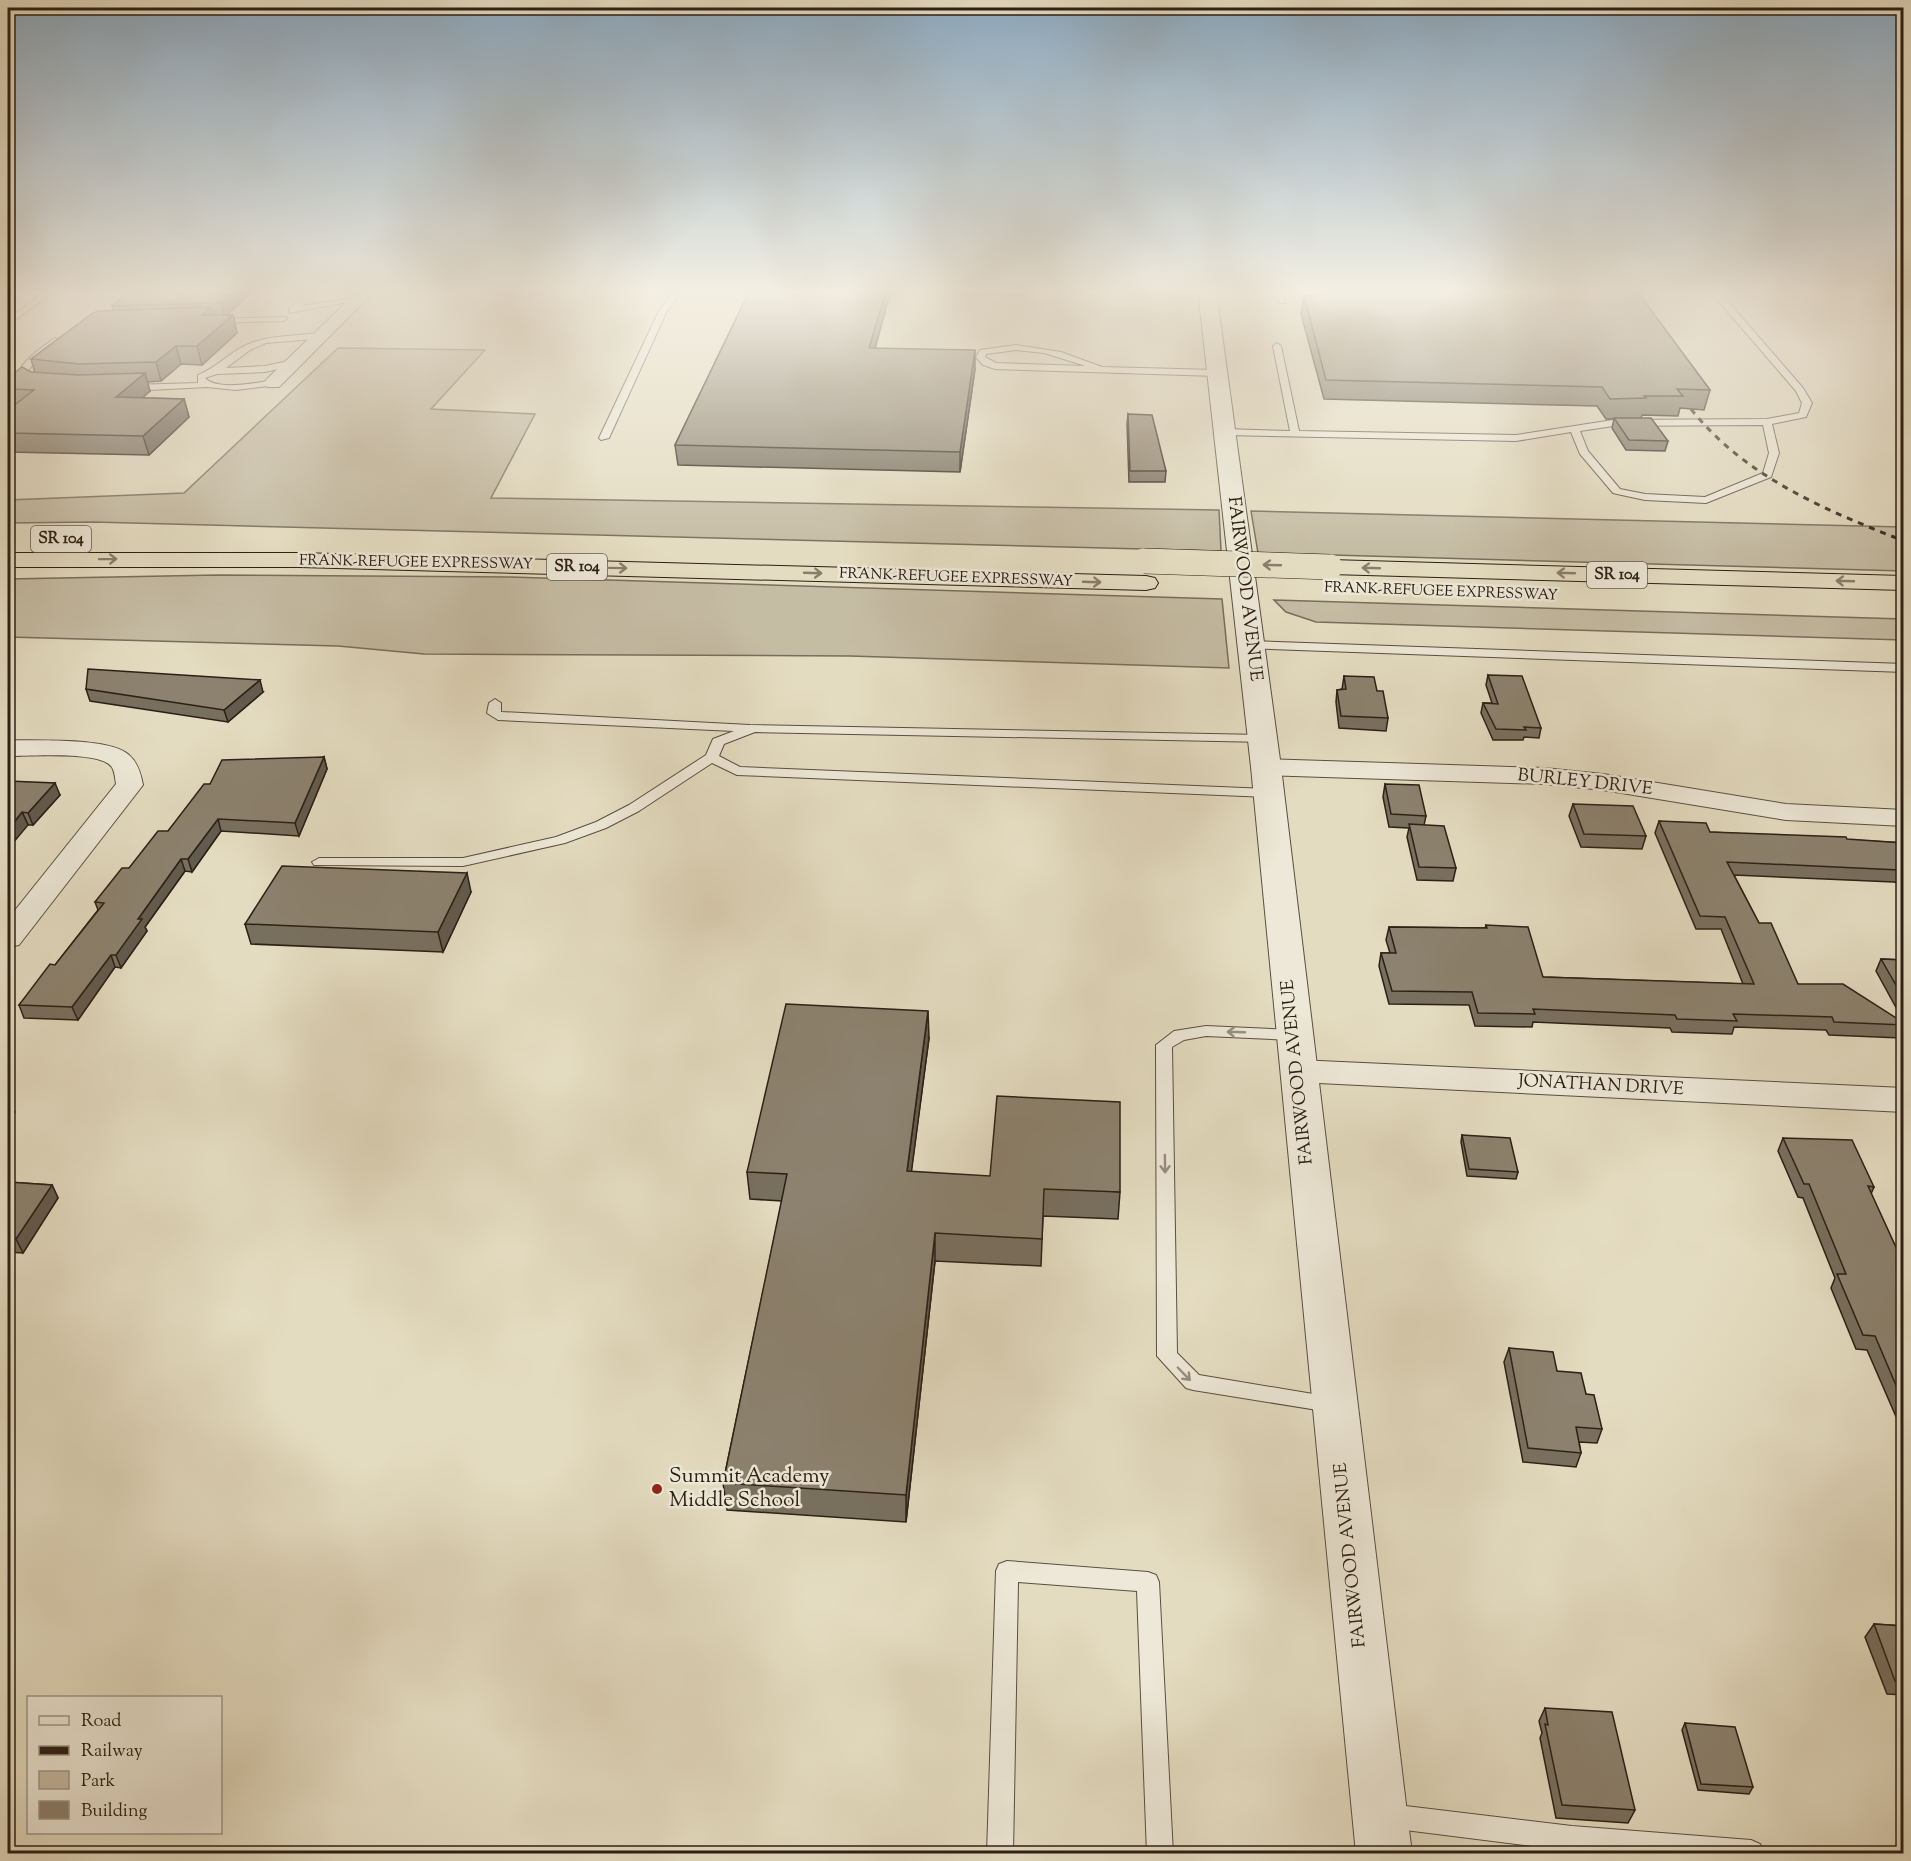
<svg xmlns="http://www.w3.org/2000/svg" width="1911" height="1861" viewBox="0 0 1911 1861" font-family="'Sorts Mill Goudy',serif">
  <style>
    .green { fill: #c5bca4; stroke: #786e5d; stroke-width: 1.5 }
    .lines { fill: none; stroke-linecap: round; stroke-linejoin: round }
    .service-casing { stroke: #5a4f41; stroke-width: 2 }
    .minor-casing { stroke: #5a4f41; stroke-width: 2 }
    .tertiary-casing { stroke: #5a4f41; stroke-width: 2 }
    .motorway-casing { stroke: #2c2016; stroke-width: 2 }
    .service { fill: #ede8d7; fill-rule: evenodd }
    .minor { fill: #ede8d7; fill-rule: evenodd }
    .tertiary { fill: #ede8d7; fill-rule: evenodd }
    .motorway { fill: #e4dcc1; fill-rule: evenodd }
    .rail { stroke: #2c2016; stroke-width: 3; stroke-dasharray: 6 6; stroke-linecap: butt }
    .motorway-bridge-casing { stroke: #2c2016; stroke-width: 26; stroke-linecap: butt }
    .motorway-bridge { stroke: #e4dcc1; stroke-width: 25 }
    .wall { fill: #78705f; stroke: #2c2016; stroke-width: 1.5 }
    .shaded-wall { fill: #625b4e; stroke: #2c2016; stroke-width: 1.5 }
    .building { fill: #8c826f; stroke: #2c2016; stroke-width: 1.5 }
    .oneway { stroke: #887e6c }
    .oneway2 { stroke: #968e80 }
    .poi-dot { fill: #8f2418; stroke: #ede8d7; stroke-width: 2 }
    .labels { text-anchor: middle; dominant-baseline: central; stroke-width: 5; stroke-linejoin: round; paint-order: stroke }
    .far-street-label { font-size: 15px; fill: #2c2016; stroke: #ede8d7 }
    .shield { fill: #ede8d7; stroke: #665c50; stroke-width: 1.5 }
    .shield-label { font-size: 16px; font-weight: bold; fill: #2c2016 }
    .street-label { font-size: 18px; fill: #2c2016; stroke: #ede8d7 }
    .near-poi-label { font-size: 21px; fill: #2c2016; stroke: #ede8d7; text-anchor: start }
  </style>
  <rect width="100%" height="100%" fill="#e4dcc1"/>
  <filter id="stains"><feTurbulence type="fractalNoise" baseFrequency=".00333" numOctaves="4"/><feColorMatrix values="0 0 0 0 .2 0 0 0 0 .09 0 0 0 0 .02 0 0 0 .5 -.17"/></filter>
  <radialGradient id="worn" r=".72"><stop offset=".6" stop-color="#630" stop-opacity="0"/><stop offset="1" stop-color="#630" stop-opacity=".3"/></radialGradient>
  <!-- green -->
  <path class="green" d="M338,348L485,350L431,409L535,414L491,498L1219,510L1221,551L93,522L8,523V500L184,493Z
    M1251,511L1903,527V571L1258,553Z
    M218,575L510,577L1222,599L1229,668L850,656L424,654L338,646L8,637V579Z
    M1274,600L1903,619V640L1316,622L1286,612Z"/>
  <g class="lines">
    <!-- service casing -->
    <g class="service-casing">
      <path id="service" d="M47,290H56L8,325V319Z
        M310,290H319L302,306L360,297L364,299L289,313V309Z
        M545,290H580L518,297L514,295Z
        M674,290H682L666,313L609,438L601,440L599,438L658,313Z
        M1276,290H1284L1285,303H1279Z
        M1709,290H1718L1803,388L1812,403L1806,417L1772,424L1779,453L1771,477L1706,503L1645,500L1617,494L1613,493L1580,454L1571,432L1516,441L1224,435L1219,432L1224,429L1290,431L1273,346L1277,343L1281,346L1299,431L1516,435L1613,420L1767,419L1799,413L1802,403L1796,391ZM1763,425L1769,453L1763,473L1705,497L1645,494L1620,489L1588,451L1580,431L1613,426Z
        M286,317L287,319L283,321L216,323L212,321L216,319Z
        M321,333L324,334V338L266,343L250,350L226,368L265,366L293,360L297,363L296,365L265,372L217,374L205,378C217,391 256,383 273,380L276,381V385L236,390L207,387L131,391L127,388L131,385L198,383V375C216,368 229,353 246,345C269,335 296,336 321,333Z
        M55,338L62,340L35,361L26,374L33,382L26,384L17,375C25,358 40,349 55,338Z
        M1016,345L1061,352L1102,367L1217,370L1221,373L1217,376L995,369L983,365L976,357L980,350ZM1016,350L1044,353L1086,366L996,363L985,357L986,354Z
        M1250,641L1904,664V672L1246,648V642Z
        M495,699L501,703V712L750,725L1262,735L1268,739L1267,742L755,732L724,744L719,756L740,767L1268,789L1275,793L1268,797L737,775L712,763L639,811L606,828L565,843L463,866L314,865L312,862L319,858H463L556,837L596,822L629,805L706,755L713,739L734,731L498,720L487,713L489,703Z
        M1206,1026L1294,1030L1300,1031L1302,1035L1300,1039L1294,1040L1206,1036L1184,1040L1172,1047L1177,1353L1199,1375L1337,1398L1340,1404L1337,1410L1330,1412L1193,1390L1186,1388L1157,1356L1156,1045L1174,1031Z
        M1007,1561L1148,1572L1156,1575L1159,1582L1173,1854H1147L1137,1591L1018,1582L1013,1854H987L996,1571L999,1564Z
        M1389,1804L1572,1826L1751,1840L1760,1844L1764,1853L1597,1854L1389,1828L1380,1825L1377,1816L1380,1807Z"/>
    </g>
    <!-- minor casing -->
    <g class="minor-casing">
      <path id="minor" d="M359,290H376L279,387H267L264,383L267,379Z
        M8,740C35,741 111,737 129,755C138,763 141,774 143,785L19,945L8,947V919L116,784C115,779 115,771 111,766C98,751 28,756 8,756Z
        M1266,759L1544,768L1603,774L1786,804L1904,810V826L1786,820L1603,790L1544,784L1266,775L1257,773L1253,767L1257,761Z
        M1298,1060L1904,1088V1112L1298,1082L1286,1079L1281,1071L1286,1063Z"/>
    </g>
    <!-- tertiary casing -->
    <g class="tertiary-casing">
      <path id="tertiary" d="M1198,290H1216L1281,767L1412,1854H1356L1251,767Z"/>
    </g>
    <!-- motorway casing -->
    <g class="motorway-casing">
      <path id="motorway" d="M8,553H299L1146,576L1155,578L1158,583L1155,588L1146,590L299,567H8Z
        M1330,560L1904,576V590L1330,574L1321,572L1318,567L1321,562Z"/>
    </g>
    <!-- service -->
    <use href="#service" class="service"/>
    <!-- minor -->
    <use href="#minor" class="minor"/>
    <!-- tertiary -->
    <use href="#tertiary" class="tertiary"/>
    <!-- motorway -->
    <use href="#motorway" class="motorway"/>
    <!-- rail -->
    <path class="rail" d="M1691,409C1745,477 1825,510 1904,541"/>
    <!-- motorway-bridge casing -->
    <g class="motorway-bridge-casing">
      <path id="motorway-bridge" d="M1144,561L1330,567"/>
    </g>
    <!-- motorway-bridge -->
    <use href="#motorway-bridge" class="motorway-bridge"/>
  </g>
  <!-- wall -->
  <path class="wall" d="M254,290L226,315H233L237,333L202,365L181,364L161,381L147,382L150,391L142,398L184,399L189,417L149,455L8,452V410L11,408H8V378L31,372L35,373L31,359L113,310L112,306Z
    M750,290H1026L1025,296L890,293L875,348L975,369L960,472L678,465L675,445Z
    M1313,290H1636L1710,390L1704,410L1680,408L1678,416L1642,415L1641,418L1668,441L1665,451L1626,450L1612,428L1614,419H1606L1597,406L1324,399L1301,314L1304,296H1315Z
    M1128,414L1166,471L1165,482H1129L1127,424Z
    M1488,675L1541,728L1539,738L1524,737L1523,740H1493L1481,713L1483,703H1492L1486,685Z
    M1344,676L1377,691L1388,718L1386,731L1339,728L1336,702L1337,690L1342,689Z
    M86,689L263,692L228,722L90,701Z
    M324,757L327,769L299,836L221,831L192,872L185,871L145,927L147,931L121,968L115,967L78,1020L24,1018L19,1005L55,965L98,910L95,902L129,868L168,831L210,784Z
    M8,781L60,795L33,825H28Z
    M1385,784L1426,816L1424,825L1456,868L1453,881L1417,880L1407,837L1409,828L1389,827L1383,797Z
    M1573,804L1646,836L1642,849L1581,847L1569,816Z
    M1659,821L1710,832L1904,843V884L1894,882L1734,875L1759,923L1798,984L1904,1023V1033L1901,1038L1829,1035L1826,1030L1734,1027L1732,1034L1672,1032L1670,1028L1533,1022L1532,1027L1475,1026L1469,1005L1389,1004L1379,966L1381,953H1390L1386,940L1389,927L1485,928L1486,925L1543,977L1743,984L1721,929H1696L1655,833Z
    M471,892L443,952L251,944L245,924Z
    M1881,959L1904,960V1022L1876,971Z
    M929,1038L911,1172L1120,1192L1118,1219L1043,1216L1041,1266L935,1261L906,1522L727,1510L723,1483L782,1201L750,1199L747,1172Z
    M1462,1135L1518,1172L1516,1179L1467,1176L1461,1142Z
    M1783,1138L1874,1187L1871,1194L1904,1265V1435L1867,1350L1856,1349L1831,1288L1835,1278L1803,1198L1798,1197L1778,1151Z
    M8,1182L52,1185L58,1198L23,1253L8,1252Z
    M1509,1348L1557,1371L1586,1394L1602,1429L1597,1443L1579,1442L1581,1453L1576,1467L1523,1462L1504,1362Z
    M1874,1624L1904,1626V1695L1887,1694L1865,1637Z
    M1545,1708L1635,1810L1628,1823L1556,1818L1540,1738L1542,1733L1539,1721Z
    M1685,1723L1753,1787L1749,1794L1698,1790L1682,1730Z"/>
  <!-- shaded-wall -->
  <path class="shaded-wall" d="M235,290H254L225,317L221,303Z
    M886,290H890V293L870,367L869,348Z
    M210,307L215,325L202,315Z
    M233,315L237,333L202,365L197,346Z
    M176,346L181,364L161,381L156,362Z
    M975,350V369L960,472V452Z
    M145,373L150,391L122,416L116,397Z
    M184,399L189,417L149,455L143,436Z
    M260,680L263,692L228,722L224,710Z
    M324,757L327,769L299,836L295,823Z
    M55,783L60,795L33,825L28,813Z
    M22,812L28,825L8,849V830Z
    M218,819L221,831L192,872L188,859Z
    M181,859L185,871L145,927L147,931L121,968L116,955L138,919Z
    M467,873L471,892L443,952L438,932Z
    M111,955L115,967L78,1020L72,1007Z
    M928,1011L929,1038L908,1198L907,1171Z
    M8,1098L15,1112L8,1122Z
    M8,1123L13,1136L8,1144Z
    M52,1185L58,1198L23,1253L16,1239Z
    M935,1233V1261L906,1522V1495Z"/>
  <!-- building -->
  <path class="building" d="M132,290H235L221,303L112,306Z
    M750,290H886L869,348L975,350L960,452L675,445Z
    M1320,290H1636L1710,390L1677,389L1683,396H1644L1646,398L1610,399L1602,387L1326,380L1304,296L1322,297Z
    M210,307L202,315H233L197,346H176L156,362L79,364L31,359L93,313L99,311Z
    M22,367L31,372L79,375L145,373L116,397L184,399L143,436L8,433V410L34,390L8,389V378Z
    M1128,414L1152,415L1166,471H1130Z
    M1614,418H1651L1668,441L1629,440Z
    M88,669L260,680L224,710L86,689Z
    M1488,675L1522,676L1541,728L1524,727L1526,730L1496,729L1483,703L1498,704Z
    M1344,676L1374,677L1377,691H1383L1388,718L1341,716L1337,690L1346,689Z
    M324,757L295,823L218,819L188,859H181L138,919H142L116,955H111L72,1007L19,1005L50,964L55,965L104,903L95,902L122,868H129L158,831H168L204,784H210L222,760Z
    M8,781L55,783L28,813L22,812L8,830Z
    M1385,784L1419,785L1426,816L1391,814Z
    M1573,804L1633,806L1646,836L1584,834Z
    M1659,821L1706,823L1710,832L1846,837L1847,839L1904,843V871L1899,870L1727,862L1759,923H1771L1798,984H1843L1904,1023V1025L1834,1022L1832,1017L1733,1014L1737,1021L1677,1019L1675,1015L1533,1009L1535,1014L1478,1013L1472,992L1392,991L1381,953H1396L1389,927L1487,928L1486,925L1528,927L1543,977L1754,984L1725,917L1700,916Z
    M1409,824L1444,826L1456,868L1419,867Z
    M282,866L467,873L438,932L245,924Z
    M1881,959L1904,960V999Z
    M786,1004L928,1011L907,1171L990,1176L997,1096L1120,1102V1192L1044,1189L1042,1239L935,1233L906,1495L723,1483L787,1174L747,1172Z
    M1462,1135L1510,1138L1518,1172L1469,1169Z
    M1783,1138L1852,1140L1874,1187L1868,1186L1904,1265V1404L1875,1336L1863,1335L1837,1274H1846L1809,1184H1804Z
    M8,1182L52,1185L16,1239L8,1238Z
    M1509,1348L1553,1352L1557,1371L1581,1373L1586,1394L1594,1395L1602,1429L1576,1427L1581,1453L1528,1448Z
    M1874,1624L1904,1626V1681H1895Z
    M1545,1708L1612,1712L1635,1810L1562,1805L1545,1724L1548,1725Z
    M1685,1723L1735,1727L1753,1787L1701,1784Z"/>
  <!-- one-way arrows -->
  <defs><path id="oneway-shaft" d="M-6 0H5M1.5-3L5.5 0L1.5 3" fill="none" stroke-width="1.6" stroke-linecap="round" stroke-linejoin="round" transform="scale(1.5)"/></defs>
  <g class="oneway">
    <use href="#oneway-shaft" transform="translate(108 559) rotate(-1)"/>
    <use href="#oneway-shaft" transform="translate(1272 565) rotate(-178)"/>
    <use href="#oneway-shaft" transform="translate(618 568) rotate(1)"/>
    <use href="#oneway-shaft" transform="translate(1371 568) rotate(-178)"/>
    <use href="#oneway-shaft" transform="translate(813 573) rotate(2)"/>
    <use href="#oneway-shaft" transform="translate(1566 573) rotate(-178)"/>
    <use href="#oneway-shaft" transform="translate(1845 581) rotate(-178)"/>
    <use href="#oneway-shaft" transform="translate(1092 582) rotate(2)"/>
  </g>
  <g class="oneway2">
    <use href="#oneway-shaft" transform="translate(1236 1032) rotate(-178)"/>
    <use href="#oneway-shaft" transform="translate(1165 1164) rotate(89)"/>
    <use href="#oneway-shaft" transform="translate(1184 1374) rotate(46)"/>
  </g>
  <!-- sky -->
  <linearGradient id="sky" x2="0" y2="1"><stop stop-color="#8daac1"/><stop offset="0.53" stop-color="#f3efe3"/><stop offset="1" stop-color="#f3efe3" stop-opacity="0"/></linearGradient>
  <rect width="1911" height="551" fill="url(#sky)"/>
  <!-- markers -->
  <circle class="poi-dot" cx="657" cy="1489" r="6"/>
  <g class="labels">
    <!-- far-street labels -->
    <g class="far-street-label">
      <text transform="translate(416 563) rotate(1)">FRANK-REFUGEE EXPRESSWAY</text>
      <text transform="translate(956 578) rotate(2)">FRANK-REFUGEE EXPRESSWAY</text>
      <text transform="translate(1441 592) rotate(2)">FRANK-REFUGEE EXPRESSWAY</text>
    </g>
    <!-- shield labels -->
    <g class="shield">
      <rect x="31" y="526" width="60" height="26" rx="4.5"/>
      <rect x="547" y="554" width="60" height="26" rx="4.5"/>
      <rect x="1587" y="562" width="60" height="26" rx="4.5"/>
    </g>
    <g class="shield-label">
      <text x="61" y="539">SR 104</text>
      <text x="577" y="567">SR 104</text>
      <text x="1617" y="575">SR 104</text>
    </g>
    <!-- street labels -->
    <g class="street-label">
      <text transform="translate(1244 589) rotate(83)">FAIRWOOD AVENUE</text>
      <text transform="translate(1585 783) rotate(6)">BURLEY DRIVE</text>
      <text transform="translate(1298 1072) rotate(-96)">FAIRWOOD AVENUE</text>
      <text transform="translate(1601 1086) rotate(3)">JONATHAN DRIVE</text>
      <text transform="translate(1351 1555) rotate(-96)">FAIRWOOD AVENUE</text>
    </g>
    <!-- near-poi labels -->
    <g class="near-poi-label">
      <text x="669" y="1477">Summit Academy<tspan x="669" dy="24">Middle School</tspan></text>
    </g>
  </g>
  <!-- margin -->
  <rect width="1911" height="1861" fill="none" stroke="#e4dcc1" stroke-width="30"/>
  <rect x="9" y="9" width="1893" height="1843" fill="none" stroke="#2c2016" stroke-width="3"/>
  <rect x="15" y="15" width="1881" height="1831" fill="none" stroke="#2c2016" stroke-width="1.5"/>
  <!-- legend -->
  <rect x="27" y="1696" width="195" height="138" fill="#ede8d7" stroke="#a0988a" stroke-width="1.5"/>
  <rect x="39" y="1716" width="30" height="9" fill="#ede8d7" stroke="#a0988a" stroke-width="1.5"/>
  <text x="81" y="1726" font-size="18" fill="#2c2016">Road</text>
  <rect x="39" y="1746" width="30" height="9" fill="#2c2016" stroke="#a0988a" stroke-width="1.5"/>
  <text x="81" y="1756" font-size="18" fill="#2c2016">Railway</text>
  <rect x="39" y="1771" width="30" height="18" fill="#c5bca4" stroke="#a0988a" stroke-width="1.5"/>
  <text x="81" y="1786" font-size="18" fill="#2c2016">Park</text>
  <rect x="39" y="1801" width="30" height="18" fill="#8c826f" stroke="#a0988a" stroke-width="1.5"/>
  <text x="81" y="1816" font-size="18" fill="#2c2016">Building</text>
  <rect width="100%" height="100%" filter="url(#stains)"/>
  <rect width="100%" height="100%" fill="url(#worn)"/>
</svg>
